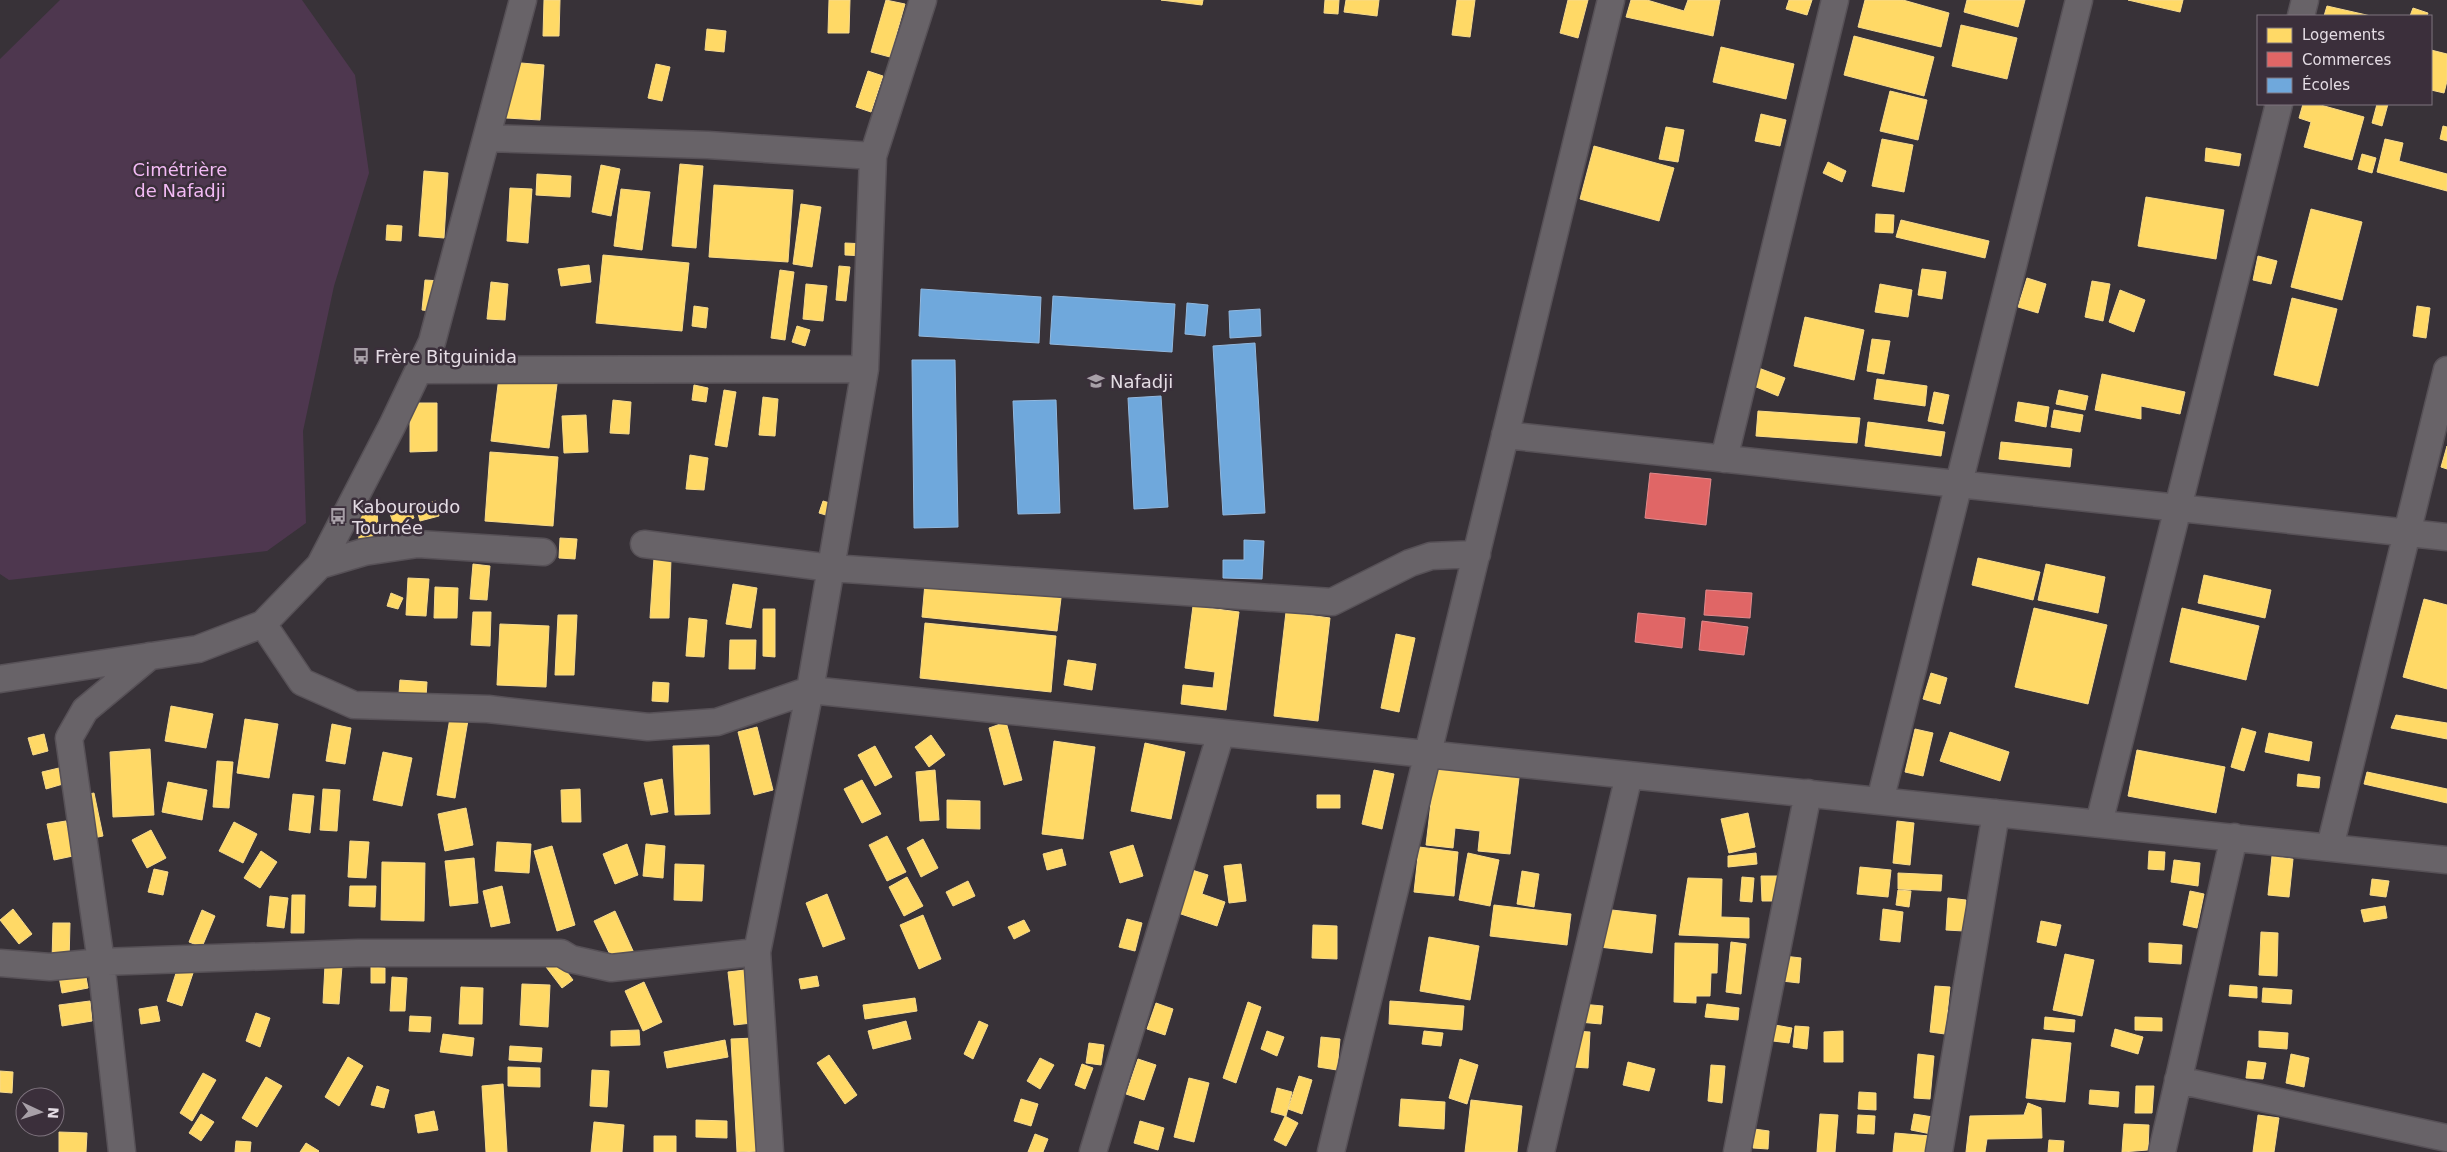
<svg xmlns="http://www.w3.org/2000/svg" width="2447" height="1152" viewBox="0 0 2447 1152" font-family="'DejaVu Sans',sans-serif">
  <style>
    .green { fill: #4e374f }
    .homes { fill: #ffd966; stroke: #f7da8c }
    .shops { fill: #e06666; stroke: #e1898c }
    .schools { fill: #6fa8dc; stroke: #92b8de }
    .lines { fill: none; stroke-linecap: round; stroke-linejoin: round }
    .minor-casing { stroke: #575157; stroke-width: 29 }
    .minor { stroke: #686368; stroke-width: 26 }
    .labels { text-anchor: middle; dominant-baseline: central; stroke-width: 5; stroke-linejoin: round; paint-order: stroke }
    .park-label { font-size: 18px; fill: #f2baf4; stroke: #3b2f3b }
    .poi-label { font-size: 18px; fill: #e4dce4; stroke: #3b2f3b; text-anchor: start }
  </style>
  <rect width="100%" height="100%" fill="#383238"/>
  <!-- green -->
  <path class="green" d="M60,0H302L355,75L369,173L334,286L303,431L306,523L267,551L9,580L0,574V59Z"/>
  <!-- homes -->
  <path class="homes" d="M544,0H560L559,36H543Z
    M829,0H850L849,33H828Z
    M886,0L905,4L890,57L871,52Z
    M1161,0H1203L1202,5Z
    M1325,0H1339L1338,14L1324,13Z
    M1346,0H1379L1377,16L1344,12Z
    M1457,0H1475L1470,37L1452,35Z
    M1568,0H1588L1578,38L1560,33Z
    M1631,0H1647L1684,11L1688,0H1720L1713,36L1626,17Z
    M1789,0H1812L1807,15L1786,9Z
    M1865,0H1903L1949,13L1941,47L1858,27Z
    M1967,0H2025L2018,27L1964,12Z
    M2128,0H2183L2180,12Z
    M2327,6L2371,16H2324Z
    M2413,8L2428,13L2427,16H2410Z
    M1961,25L2017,38L2007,79L1952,66Z
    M707,29L726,31L724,52L705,50Z
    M1854,36L1934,57L1924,96L1844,75Z
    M1721,47L1794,64L1786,99L1713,82Z
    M2431,50L2447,54V81L2444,93L2431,90Z
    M510,62L544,65L540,120L506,118Z
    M656,64L670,67L662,101L648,98Z
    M868,71L883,76L871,112L856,107Z
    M1890,91L1927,100L1918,140L1880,131Z
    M2303,104H2317L2364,117L2352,160L2304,147L2311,122L2299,118Z
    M2377,104H2388L2382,126L2372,123Z
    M1761,114L1786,120L1780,146L1755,141Z
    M2443,126L2447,127V141L2440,139Z
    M1666,127L1684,130L1678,162L1659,159Z
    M1882,139L1913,145L1904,192L1872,186Z
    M2385,139L2403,143L2399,161L2447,174V191L2377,172Z
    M1594,146L1674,168L1659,221L1580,199Z
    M2206,148L2241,154L2239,166L2205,161Z
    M2362,154L2376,158L2372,173L2358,169Z
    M1828,162L1846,171L1842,182L1823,173Z
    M680,164L703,166L696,248L672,246Z
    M601,165L620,169L611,216L592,212Z
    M424,171L448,173L444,238L419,236Z
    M537,174L571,176L570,197L536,195Z
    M714,185L793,190L788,262L709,257Z
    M510,188L532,189L528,243L507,241Z
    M621,189L650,192L642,250L614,246Z
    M2146,197L2224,210L2216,259L2138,246Z
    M801,204L821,207L812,267L793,264Z
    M2311,209L2362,222L2342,300L2291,287Z
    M1876,214L1894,215L1893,233L1875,232Z
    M1901,220L1989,241L1985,258L1896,237Z
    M387,225L402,226L401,241L386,240Z
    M845,243L867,244L866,256L845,255Z
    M603,255L689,263L682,331L596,323Z
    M2258,256L2277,261L2271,284L2253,280Z
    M589,265L591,282L561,286L558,269Z
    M839,266L850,267L846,301L836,300Z
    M1922,269L1946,272L1942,299L1918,295Z
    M780,270L794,272L785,340L771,338Z
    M2027,278L2046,284L2038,313L2018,307Z
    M425,280L441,281L438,312L422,310Z
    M2092,281L2110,284L2103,321L2085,317Z
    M491,282L508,284L505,320L487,319Z
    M806,284L827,286L823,321L803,319Z
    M1880,284L1912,290L1908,317L1875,312Z
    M2120,290L2145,300L2134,332L2109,322Z
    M2292,298L2337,309L2318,386L2274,375Z
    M694,306L708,308L706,328L692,326Z
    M2417,306L2430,308L2426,338L2413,336Z
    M1805,317L1864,330L1854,380L1794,366Z
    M797,326L810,330L805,346L792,342Z
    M1872,339L1890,341L1884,374L1867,371Z
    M1756,367L1785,378L1778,396L1749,384Z
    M2102,374L2185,392L2180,414L2141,406V419L2095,410Z
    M499,377L557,384L549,448L491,441Z
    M1877,379L1927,386L1925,406L1874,399Z
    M694,385L708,388L706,402L692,400Z
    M724,390L736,392L727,447L715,445Z
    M2059,390L2088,396L2085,410L2056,404Z
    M1934,392L1949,395L1943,424L1928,421Z
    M763,397L778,399L775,436L759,435Z
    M613,400L631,402L629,434L610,433Z
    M2018,402L2049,407L2046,427L2015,421Z
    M410,403H437V451L410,452Z
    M2054,410L2083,415L2080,432L2051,427Z
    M1758,411L1860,418L1857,443L1756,436Z
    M586,415L588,452L564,453L562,416Z
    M1868,422L1945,432L1941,456L1865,446Z
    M2001,442L2072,449L2070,467L1999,459Z
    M2447,446V469L2441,467Z
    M490,452L558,457L553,526L485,521Z
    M690,455L708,458L704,490L686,489Z
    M436,501L439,516L420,521L416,506Z
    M823,501L840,506L836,518L819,513Z
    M409,505L414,518L394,525L389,511Z
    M377,510L379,542H359L358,511Z
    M560,538L577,539L575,559L559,558Z
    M654,558L671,559L669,618H650Z
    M1978,558L2040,572L2033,600L1972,585Z
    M473,564L490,566L487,600L470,599Z
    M2046,564L2105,577L2098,613L2038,600Z
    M2204,575L2271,590L2265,618L2198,603Z
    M408,578L429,579L426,616L406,615Z
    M925,583L1061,598L1057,631L922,617Z
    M733,584L757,588L751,628L726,624Z
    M435,587L458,588L457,618H434Z
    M391,593L403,598L398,609L387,606Z
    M2424,599L2447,605V689L2403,677Z
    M1193,606L1239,612L1226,710L1181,704L1183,685L1213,688L1215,672L1185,668Z
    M2034,608L2107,625L2088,704L2015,687Z
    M2182,608L2259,626L2246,680L2170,662Z
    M763,609H775V657L763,656Z
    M473,612H491L490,646L471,645Z
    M1286,612L1330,618L1318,721L1274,716Z
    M558,615H577L574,675H555Z
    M689,618L707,620L704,657L686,656Z
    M925,623L1056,636L1051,692L920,678Z
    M500,624L549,626L546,687L497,685Z
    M1396,634L1415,638L1399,712L1381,708Z
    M730,640H756L755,669H729Z
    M1068,660L1096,664L1092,690L1064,685Z
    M1931,673L1947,678L1940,704L1923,699Z
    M400,680L427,682L426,697L399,694Z
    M653,682L669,683L668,702L652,701Z
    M171,706L213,714L206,748L165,741Z
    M451,712L469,714L455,798L437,795Z
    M2396,715L2447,723V739L2391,728Z
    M245,719L278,724L269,778L237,773Z
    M1006,722L1022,780L1004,785L989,728Z
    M332,724L351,728L345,764L326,761Z
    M757,727L773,790L754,795L738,732Z
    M2242,728L2256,732L2244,771L2231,767Z
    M1915,729L1933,733L1923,776L1905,772Z
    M1950,732L2009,752L2000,781L1940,761Z
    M2269,733L2312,742L2309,761L2265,752Z
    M44,734L48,751L33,755L28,738Z
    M931,735L945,755L929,767L915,747Z
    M1054,741L1095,747L1083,839L1042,834Z
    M1145,743L1185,752L1171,819L1131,811Z
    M709,745L710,814L675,815L673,746Z
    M875,746L892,777L875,786L858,755Z
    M150,749L154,815L113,817L110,752Z
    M2137,750L2225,767L2216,813L2128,796Z
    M383,752L412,758L402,806L373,800Z
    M217,761L233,762L229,808L213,807Z
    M59,768L63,784L46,789L42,772Z
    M1435,769L1519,778L1510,854L1478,851L1480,831L1455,828L1453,848L1426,845Z
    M935,770L939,820L920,821L916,772Z
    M1374,770L1394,774L1382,829L1362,824Z
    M2367,772L2447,789V803L2364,784Z
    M2298,774L2320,777L2319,788L2297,786Z
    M662,779L668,812L651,815L644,783Z
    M862,780L881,814L862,823L844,789Z
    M168,782L207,790L202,820L162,812Z
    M323,789L340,790L337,831L320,830Z
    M580,789L581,822H562L561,790Z
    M94,793L103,836L88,839L78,796Z
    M293,794L314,796L310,833L289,830Z
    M1317,795H1340V808H1317Z
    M947,800L980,801V829L947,828Z
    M466,808L473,845L445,851L438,814Z
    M1748,813L1755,847L1729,853L1721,819Z
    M66,821L73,856L54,860L47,824Z
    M1897,821L1914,823L1910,865L1893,863Z
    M234,822L257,834L243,863L219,851Z
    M151,830L166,858L147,868L132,840Z
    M887,836L906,872L887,881L869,845Z
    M923,839L938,868L921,877L907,848Z
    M350,841L369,842L366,878L348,877Z
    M497,842L531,844L529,873L495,871Z
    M627,844L638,875L615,884L603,854Z
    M646,844L665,846L663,878L643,876Z
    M1133,845L1143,876L1120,883L1110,852Z
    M552,846L575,925L557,931L534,851Z
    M1419,847L1458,852L1454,896L1414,892Z
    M1062,849L1066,865L1047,870L1043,854Z
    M261,851L277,862L260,888L244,878Z
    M2149,851L2165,852L2164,870L2148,869Z
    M1468,853L1499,860L1490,906L1459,900Z
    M1756,853L1757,864L1728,867V856Z
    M2272,856L2293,859L2289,897L2268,895Z
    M474,858L478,903L450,906L445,861Z
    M2174,860L2200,863L2198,886L2171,882Z
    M382,862L425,863L424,921L381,920Z
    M675,864L704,865L702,901L674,900Z
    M1241,864L1246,901L1229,903L1224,866Z
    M1860,867L1891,870L1888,897L1857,894Z
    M154,869L168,872L163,895L148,892Z
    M1192,870L1208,875L1202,894L1225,902L1217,926L1178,913Z
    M1522,871L1539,874L1534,907L1517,904Z
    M1898,873L1942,875L1941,891L1898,889Z
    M1761,876H1781V901H1762Z
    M907,877L923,906L904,916L889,887Z
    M1742,877L1754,878L1752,902L1740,901Z
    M1688,878L1722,879L1721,917L1749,918V938L1679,935Z
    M2372,879L2389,881L2386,897L2370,895Z
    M968,881L975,896L953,906L946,892Z
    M350,886H376L375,907L349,906Z
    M502,886L510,923L491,927L483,891Z
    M1898,890L1911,891L1909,907L1896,905Z
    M2190,891L2204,894L2197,928L2183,925Z
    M827,894L845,939L823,947L806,903Z
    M292,895H305L304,933H291Z
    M270,896L288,898L284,928L267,926Z
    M1948,898L1966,900L1964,931L1946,930Z
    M1494,905L1571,914L1567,945L1490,936Z
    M2385,906L2387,918L2364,922L2361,910Z
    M13,909L32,934L19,944L0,920Z
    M1603,909L1656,915L1652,953L1599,947Z
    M1883,909L1903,912L1900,942L1880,940Z
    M202,910L215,916L202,947L189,942Z
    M615,911L634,953L614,963L594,921Z
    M923,915L941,959L919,969L900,925Z
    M1127,919L1142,923L1135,951L1119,947Z
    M1024,920L1030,931L1014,939L1008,927Z
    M2041,921L2061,925L2056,946L2037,942Z
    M53,923H70L69,962L52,961Z
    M1313,925L1337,926V959L1312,958Z
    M2261,932L2278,933L2277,976L2259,975Z
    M1429,937L1479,946L1470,1000L1420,991Z
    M1731,942L1746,944L1741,994L1726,992Z
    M1675,943L1718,944L1717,973H1711L1710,996H1696V1003L1674,1002Z
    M2149,943L2182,945L2181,964L2149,962Z
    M2065,954L2094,960L2082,1016L2053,1010Z
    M554,955L573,980L562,988L543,963Z
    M1784,956L1801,958L1799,983L1782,981Z
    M325,965L342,966L339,1004L323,1003Z
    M84,966L88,988L62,993L58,971Z
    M178,967L193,973L182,1006L167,1001Z
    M371,967L385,968V983H371Z
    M745,970L752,1023L734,1025L728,972Z
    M817,976L819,986L801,989L799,979Z
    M392,977L407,978L405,1011H390Z
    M644,982L662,1022L643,1031L625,991Z
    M522,984L550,985L548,1027L520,1025Z
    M2230,985L2257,987V998L2229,996Z
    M1935,986L1950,987L1945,1034L1930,1032Z
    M461,987L483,988L482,1024H459Z
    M2263,988L2292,990L2291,1004L2262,1002Z
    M915,998L917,1011L865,1019L863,1005Z
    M90,1001L92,1021L62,1026L59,1005Z
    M1390,1001L1464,1006L1462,1030L1389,1024Z
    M1248,1002L1261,1007L1236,1083L1223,1078Z
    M1156,1003L1173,1009L1165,1035L1147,1029Z
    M1581,1004L1603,1006L1601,1024L1579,1022Z
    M1707,1004L1739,1008L1738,1020L1705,1017Z
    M157,1006L160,1021L141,1024L139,1009Z
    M256,1013L270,1018L260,1047L246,1041Z
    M410,1016L431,1017L430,1032L409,1031Z
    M2045,1017L2075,1020L2074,1032L2044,1029Z
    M2135,1017L2162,1018V1031L2135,1030Z
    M906,1021L911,1039L873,1049L868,1031Z
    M979,1021L988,1025L973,1059L964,1054Z
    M1775,1025L1792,1028L1789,1043L1773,1041Z
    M1795,1026L1809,1027L1807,1049L1793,1047Z
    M2115,1029L2143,1037L2138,1054L2111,1046Z
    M639,1030L640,1045L611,1046V1031Z
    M1267,1031L1284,1037L1277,1056L1261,1049Z
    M1424,1031L1443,1033L1441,1046L1422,1044Z
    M1575,1031L1590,1032L1588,1068L1573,1067Z
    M1843,1031V1062H1824V1032Z
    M2259,1031L2288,1033L2287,1049L2259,1047Z
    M443,1034L474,1038L472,1056L440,1052Z
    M1321,1037L1340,1039L1337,1070L1318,1067Z
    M755,1038L761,1151L737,1152L731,1039Z
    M2032,1039L2071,1043L2065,1102L2026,1098Z
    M725,1040L728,1057L667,1068L664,1052Z
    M1089,1043L1104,1045L1101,1065L1086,1063Z
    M510,1046L542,1048L541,1062L509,1060Z
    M1918,1054L1934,1056L1930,1099L1914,1098Z
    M2291,1054L2309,1058L2304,1087L2286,1083Z
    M829,1055L857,1095L845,1104L817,1063Z
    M348,1057L363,1066L339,1106L325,1097Z
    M1040,1058L1054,1065L1040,1089L1027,1081Z
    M1138,1059L1156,1065L1144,1100L1126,1094Z
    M1460,1059L1478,1065L1467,1104L1449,1098Z
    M2248,1061L2266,1063L2263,1079L2246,1078Z
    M1628,1062L1655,1069L1649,1091L1623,1085Z
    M1082,1064L1093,1068L1085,1089L1075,1085Z
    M1711,1065L1725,1066L1722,1103L1708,1101Z
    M508,1067L540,1068V1087L508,1086Z
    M592,1070L609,1071L607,1107L590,1106Z
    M0,1071L13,1072L12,1093L0,1092Z
    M203,1073L216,1080L192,1121L180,1113Z
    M1299,1076L1312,1080L1302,1114L1288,1109Z
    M266,1077L282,1086L257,1127L242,1118Z
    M1189,1078L1209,1083L1194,1142L1174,1137Z
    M503,1084L507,1152H486L482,1086Z
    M377,1086L389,1090L384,1108L371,1105Z
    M2136,1086H2154L2152,1113H2135Z
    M1277,1088L1292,1092L1286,1116L1271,1112Z
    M2090,1090L2119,1092L2118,1107L2089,1104Z
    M1859,1092L1876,1093V1110L1858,1109Z
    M1021,1099L1038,1104L1031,1126L1014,1121Z
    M1401,1099L1445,1102L1444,1129L1399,1126Z
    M1471,1100L1522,1106L1517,1152H1465Z
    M2028,1103L2041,1108L2042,1138L1987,1139L1985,1152H1966L1970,1116L2024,1115Z
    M434,1111L438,1130L418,1133L415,1115Z
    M201,1114L214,1122L201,1141L189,1133Z
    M1820,1114L1838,1115L1835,1152H1817Z
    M1914,1114L1933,1117L1931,1134L1911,1130Z
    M1858,1115L1875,1116L1874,1134L1857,1133Z
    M2258,1115L2279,1118L2274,1152H2253Z
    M1285,1116L1298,1123L1286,1146L1274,1140Z
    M696,1120L727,1121V1138L696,1137Z
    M1140,1121L1164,1128L1158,1150L1134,1143Z
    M594,1122L624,1125L622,1152H591Z
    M2124,1124L2149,1125L2148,1150L2122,1152Z
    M1754,1129L1769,1131L1768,1149L1753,1148Z
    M59,1132L87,1133L86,1152H59Z
    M1895,1133L1930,1136L1928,1152H1893Z
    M1035,1134L1048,1139L1043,1152H1028Z
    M654,1136H676V1152H654Z
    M2049,1140L2064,1141L2063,1152H2048Z
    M236,1141L251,1142L250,1152H235Z
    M306,1143L319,1151L318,1152H300Z"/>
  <!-- shops -->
  <path class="shops" d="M1650,473L1711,479L1706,525L1645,518Z
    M1706,590L1752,593L1750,618L1704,615Z
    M1638,613L1685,618L1682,648L1635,642Z
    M1702,621L1748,627L1744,655L1699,650Z"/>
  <!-- schools -->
  <path class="schools" d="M921,289L1041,297L1039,343L919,336Z
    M1053,296L1175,304L1172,352L1050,344Z
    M1187,303L1208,305L1205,336L1185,334Z
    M1260,309L1261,336L1230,338L1229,311Z
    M1255,343L1265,513L1223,515L1213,346Z
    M912,360H955L958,527L914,528Z
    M1161,396L1168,507L1134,509L1128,398Z
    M1056,400L1060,513L1018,514L1013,401Z
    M1244,540L1264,541L1262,579L1223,578V560H1244Z"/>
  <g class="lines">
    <!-- minor casing -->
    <g class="minor-casing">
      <path id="minor" d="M2301,16L2305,0
        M487,138L708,145L873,156
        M420,370L865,369
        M1505,435L2447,537
        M1724,459L1835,0
        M644,544L831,568L1332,602L1410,563L1431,556L1477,554
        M320,565L364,552L418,544L543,552
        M263,624L302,682L354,705L488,709L648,727L717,722L810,690L2447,860
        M0,679L198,649L263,624L320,565L392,426L432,342L523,0
        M1880,801L2079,0
        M2099,823L2279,104
        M2330,847L2447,370
        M0,963L50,967L101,962L358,953H561L571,959L611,968L757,952
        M2178,1080L2447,1138
        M122,1152L101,962L69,738L85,710L150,656
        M770,1152L757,952L810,690L865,369L873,156L923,0
        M1093,1152L1221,733
        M1331,1152L1611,0
        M1541,1152L1629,775
        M1737,1152L1808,793
        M1939,1152L1996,813
        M2162,1152L2234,837"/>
    </g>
    <!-- minor -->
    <use href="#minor" class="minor"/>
  </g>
  <!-- icons -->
  <defs>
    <g id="bus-bare" transform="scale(1.35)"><path d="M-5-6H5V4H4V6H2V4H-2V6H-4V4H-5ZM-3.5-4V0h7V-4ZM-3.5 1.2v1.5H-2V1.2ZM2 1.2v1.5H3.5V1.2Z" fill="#a8a0a8" stroke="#3b2f3b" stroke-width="2.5" paint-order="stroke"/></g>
    <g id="school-bare" transform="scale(1.35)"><path d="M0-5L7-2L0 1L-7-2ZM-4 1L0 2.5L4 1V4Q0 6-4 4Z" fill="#a8a0a8" stroke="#3b2f3b" stroke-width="2.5" paint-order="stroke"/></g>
  </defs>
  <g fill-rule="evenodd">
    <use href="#bus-bare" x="361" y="356"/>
    <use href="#school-bare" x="1096" y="381"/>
    <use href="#bus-bare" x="338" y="516"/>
  </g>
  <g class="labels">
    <!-- park labels -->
    <g class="park-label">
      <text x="180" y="169">Cimétrière<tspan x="180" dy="21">de Nafadji</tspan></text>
    </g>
    <!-- poi labels -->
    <g class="poi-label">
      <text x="375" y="356">Frère Bitguinida</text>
      <text x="1110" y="381">Nafadji</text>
      <text x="352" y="506">Kabouroudo<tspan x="352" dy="21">Tournée</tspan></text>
    </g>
  </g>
  <!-- legend -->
  <rect x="2257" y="15" width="175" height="90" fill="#3b2f3b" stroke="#7f747f"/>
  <rect x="2267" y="28" width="25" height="15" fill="#ffd966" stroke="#7f747f"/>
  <text x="2302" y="40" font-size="15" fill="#e4dce4">Logements</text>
  <rect x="2267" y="52" width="25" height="15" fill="#e06666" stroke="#7f747f"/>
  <text x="2302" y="65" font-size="15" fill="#e4dce4">Commerces</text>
  <rect x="2267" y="78" width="25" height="15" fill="#6fa8dc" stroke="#7f747f"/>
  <text x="2302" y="90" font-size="15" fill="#e4dce4">Écoles</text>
  <!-- north arrow -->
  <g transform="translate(40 1112) rotate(94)"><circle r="24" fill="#3b2f3b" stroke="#7f747f"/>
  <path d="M0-4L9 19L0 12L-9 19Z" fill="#a8a0a8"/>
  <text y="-8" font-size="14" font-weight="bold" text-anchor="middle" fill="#e4dce4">N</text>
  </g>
</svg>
